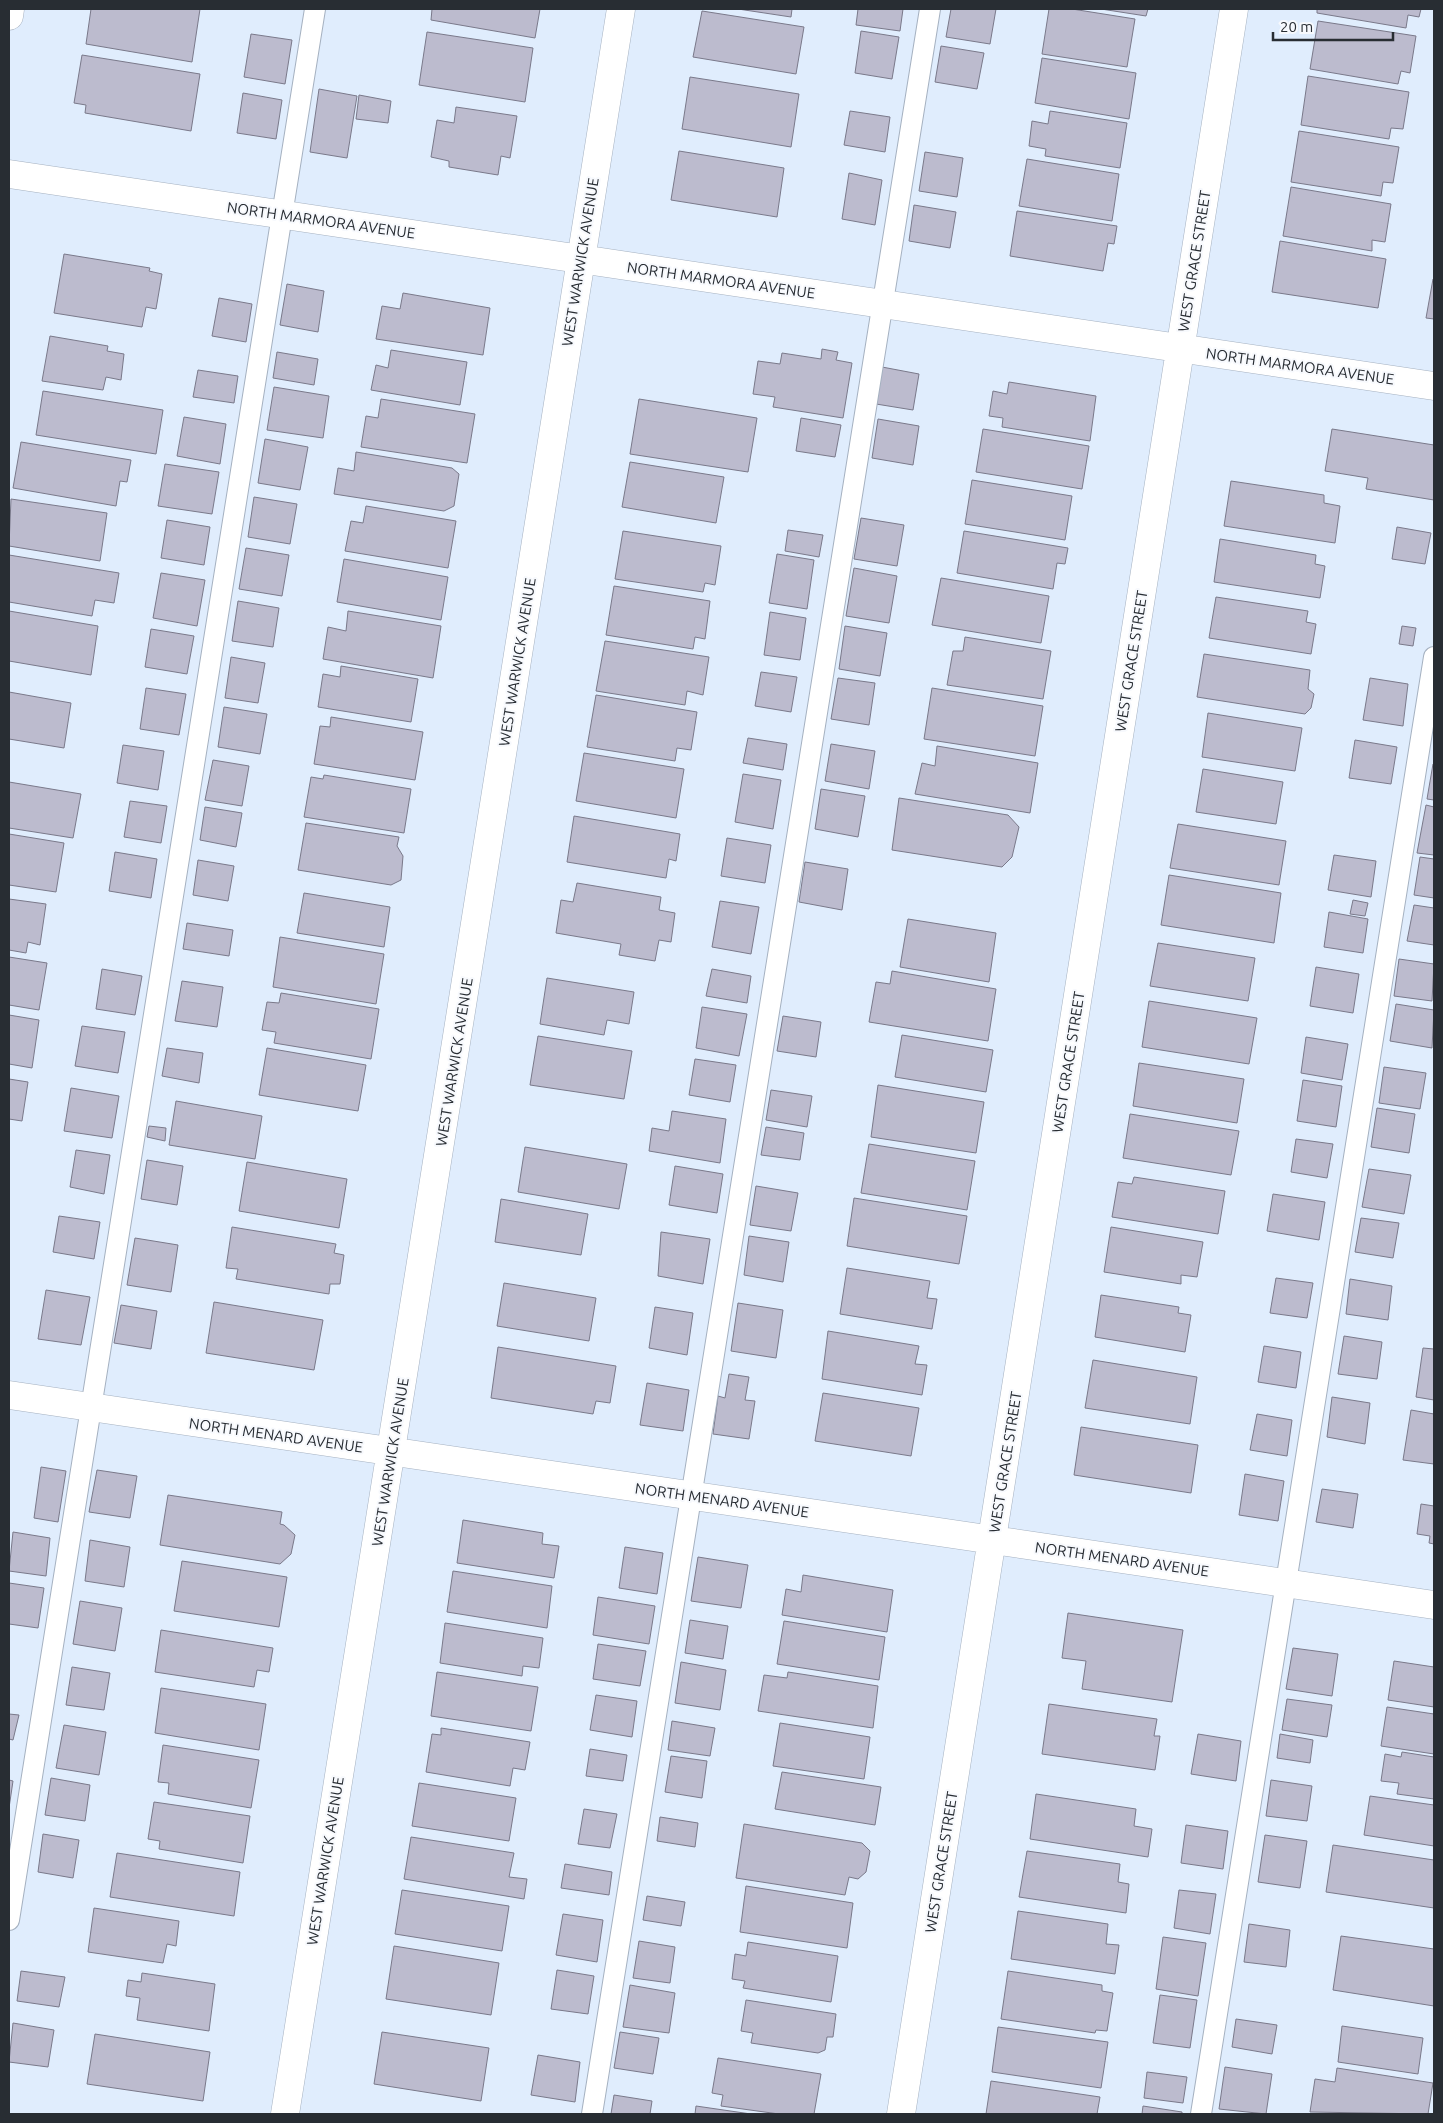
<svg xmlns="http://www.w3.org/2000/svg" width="1443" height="2123" viewBox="0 0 1443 2123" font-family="Ubuntu,sans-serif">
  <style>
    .building { fill: #bcbbce; stroke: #7a798a }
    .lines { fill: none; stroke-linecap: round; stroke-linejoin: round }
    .service-casing { stroke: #a5b1c0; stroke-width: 22 }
    .minor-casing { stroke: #a5b1c0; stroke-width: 29 }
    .service { stroke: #fff; stroke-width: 20 }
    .minor { stroke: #fff; stroke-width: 28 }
    .labels { text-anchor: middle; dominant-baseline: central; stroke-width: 4; stroke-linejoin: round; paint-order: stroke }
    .street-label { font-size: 15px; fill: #282d33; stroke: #f7f9fd }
  </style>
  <rect width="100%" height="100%" fill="#e0edfd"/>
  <!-- building -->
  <path class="building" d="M91,9H200L192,62L86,44Z
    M432,9H540L535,38L431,20Z
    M738,9H792L791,17Z
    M858,9H903L900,31L856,25Z
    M951,9H996L990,44L946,37Z
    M1049,9H1072L1135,19L1127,67L1042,54Z
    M1101,9H1148L1146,16Z
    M1317,9H1421L1419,17L1408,15L1406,28L1317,13Z
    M702,11L804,27L796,74L693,57Z
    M1318,21L1416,36L1410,73L1401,71L1398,84L1310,69Z
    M861,31L899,37L892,79L855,73Z
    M427,32L533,48L525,102L419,85Z
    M251,34L292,40L285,84L244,77Z
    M941,46L984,53L977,89L935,82Z
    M82,55L200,74L191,131L85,113L86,105L74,103Z
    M1042,58L1136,73L1129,119L1035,103Z
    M1308,76L1409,92L1403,129L1391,128L1389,139L1301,125Z
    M690,77L799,94L791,147L682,129Z
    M319,89L357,96L347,158L310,152Z
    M243,93L282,100L276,139L237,133Z
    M359,95L391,101L388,123L356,119Z
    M456,107L517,116L510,158L501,156L498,175L449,167V161L431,157L437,120L454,123Z
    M850,111L890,117L885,152L844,145Z
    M1050,111L1127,123L1120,168L1045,156L1046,149L1029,146L1032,121L1048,124Z
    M1299,131L1399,147L1393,183L1383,182L1381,196L1291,182Z
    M679,151L784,168L777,217L671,200Z
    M925,152L963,158L957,197L919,191Z
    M1027,159L1119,174L1112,221L1019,206Z
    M849,173L882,180L875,225L842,219Z
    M1291,187L1391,204L1385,242L1372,240V251L1283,236Z
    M914,205L956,212L950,248L909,241Z
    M1017,211L1117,226L1114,244L1108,243L1103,271L1010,256Z
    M1280,241L1386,259L1378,308L1272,292Z
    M64,254L150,268L149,271L162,274L156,309L146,307L142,327L54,313Z
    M1433,279H1434V319L1426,318Z
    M287,284L324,291L318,332L280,325Z
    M403,293L490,308L483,355L376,339L382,306L400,309Z
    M219,298L252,304L246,342L212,336Z
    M50,336L108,346L107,351L124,354L121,380L106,377L103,390L42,381Z
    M822,349L838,352L836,360L852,363L843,418L773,407L775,397L753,394L758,361L780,364L782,353L821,359Z
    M391,350L467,362L460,405L371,390L376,365L388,368Z
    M277,352L318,359L314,385L273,378Z
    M882,367L919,374L913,410L876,404Z
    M198,370L238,376L234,403L193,397Z
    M1009,382L1096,396L1090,441L1002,427L1003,418L989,416L993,391L1007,394Z
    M274,387L329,396L323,438L267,430Z
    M43,391L163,410L156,454L36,435Z
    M381,399L475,414L467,463L361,447L366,416L378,418Z
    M639,399L757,418L748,472L630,454Z
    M184,417L226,424L220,464L177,456Z
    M801,418L841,425L835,457L796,451Z
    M878,419L919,426L913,465L872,458Z
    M983,429L1089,446L1082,489L976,472Z
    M1332,429L1434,445V500L1366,489L1368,478L1325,471Z
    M265,439L308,447L300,490L258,483Z
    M21,442L131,460L127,482L120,481L116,506L13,488Z
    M356,452L452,468L459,474L454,506L444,511L334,494L338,468L354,471Z
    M630,462L724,477L716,523L622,507Z
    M165,464L219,472L212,514L158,506Z
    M972,480L1072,496L1065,540L965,524Z
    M1231,481L1324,495V503L1340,506L1335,543L1224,526Z
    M254,497L297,504L290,544L248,537Z
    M11,499L107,513L100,561L9,546Z
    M366,506L456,521L448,568L345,551L351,521L363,523Z
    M861,518L904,525L897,566L854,559Z
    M167,520L210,527L204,565L161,558Z
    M1397,527L1431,533L1425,564L1392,559Z
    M788,530L823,535L819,557L785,551Z
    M623,531L721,546L715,585L705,583L703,592L615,579Z
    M964,531L1068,548L1065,564L1057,563L1053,589L957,573Z
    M1220,539L1316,555L1315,564L1325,566L1320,598L1214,582Z
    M246,548L289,555L282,596L239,589Z
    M777,554L814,560L807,609L769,603Z
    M9,555L119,573L114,603L95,600L92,616L9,602Z
    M344,559L448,577L441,620L337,602Z
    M854,568L897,576L889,623L846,616Z
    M161,573L205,580L197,626L153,618Z
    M941,578L1049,596L1041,643L932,625Z
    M614,586L710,601L705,639L695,637L693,649L606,635Z
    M1216,597L1308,611L1306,622L1316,624L1311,654L1209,638Z
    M238,601L279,608L273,647L232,641Z
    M9,611L98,626L91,675L9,661Z
    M348,611L441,626L433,678L323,659L328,627L346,631Z
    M770,612L806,618L800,660L764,655Z
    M845,626L887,633L880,676L839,669Z
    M1402,626L1416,628L1413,646L1399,644Z
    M151,629L194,636L187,674L145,667Z
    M965,637L1051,651L1043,699L947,685L953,651H963Z
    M605,641L709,657L703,695L687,691L685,705L596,691Z
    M1204,654L1310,670L1308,689L1314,694L1311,708L1305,714L1197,697Z
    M231,657L265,663L258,703L225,698Z
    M341,666L418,679L411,722L318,707L323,674L340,677Z
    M761,672L797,677L791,712L755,706Z
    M838,678L875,683L869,725L831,719Z
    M1370,678L1408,684L1403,726L1363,720Z
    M146,688L186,694L179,735L140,729Z
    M932,688L1043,706L1035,756L924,739Z
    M9,692L71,703L64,748L9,739Z
    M596,695L697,712L691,750L677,748L675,761L587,747Z
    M224,707L267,714L260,754L218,747Z
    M1208,713L1302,728L1295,771L1202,757Z
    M331,717L423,732L415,780L314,764L320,726L330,727Z
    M748,738L787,744L783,770L743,763Z
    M1355,740L1397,747L1391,784L1349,778Z
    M831,744L875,751L869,789L825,781Z
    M123,745L164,751L158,790L117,783Z
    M937,746L1038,763L1030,813L915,794L922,763L935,766Z
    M584,753L684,769L676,818L576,801Z
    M213,760L249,766L242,806L205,800Z
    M1433,764L1434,765V800L1427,799Z
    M1203,769L1283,782L1276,824L1196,812Z
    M743,774L781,780L773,829L735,822Z
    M324,775L411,789L404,833L304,817L311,777L323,779Z
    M9,782L81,794L73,838L9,828Z
    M821,789L865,796L858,837L815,829Z
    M899,798L1008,815L1019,827L1012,857L1002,867L892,850Z
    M130,801L167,806L161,843L124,837Z
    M1426,805L1434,807V855L1417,853Z
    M205,807L242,813L236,847L200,840Z
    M574,816L680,834L676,861L669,859L666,878L567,862Z
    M306,823L399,837L397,846L403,856L401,880L391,885L298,870Z
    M1178,824L1286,841L1279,885L1170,868Z
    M9,834L64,843L56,892L9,885Z
    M727,838L771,845L765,883L721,876Z
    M115,852L157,859L151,898L109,891Z
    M1334,855L1376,861L1371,897L1328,890Z
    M1420,857L1434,859V898L1414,895Z
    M198,860L234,866L228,901L193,895Z
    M805,862L848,869L842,910L799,902Z
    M1169,875L1281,893L1274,943L1161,925Z
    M577,883L661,897L659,910L675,913L671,942L659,940L655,961L619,955L621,944L556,933L561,900L573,902Z
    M304,893L390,907L384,947L297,933Z
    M9,899L46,904L40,945L28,942L26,953L9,950Z
    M1353,900L1368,903L1365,916L1350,914Z
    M720,901L759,907L751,954L712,947Z
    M1414,905L1434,908V945L1407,941Z
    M1329,912L1368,919L1363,953L1324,947Z
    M908,919L996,933L989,982L900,967Z
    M187,923L233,930L229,956L183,949Z
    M280,937L384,954L376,1004L273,987Z
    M1158,943L1255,958L1248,1001L1150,986Z
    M9,957L47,963L39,1010L9,1005Z
    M1399,959L1434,964L1432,1001L1394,996Z
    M1316,967L1359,974L1353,1013L1310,1006Z
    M102,969L142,976L135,1015L96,1009Z
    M712,969L751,976L747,1003L706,996Z
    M892,971L996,989L988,1041L869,1022L876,982L890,984Z
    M547,978L634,992L629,1024L607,1020L604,1035L540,1024Z
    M182,981L223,987L217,1027L175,1021Z
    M281,993L379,1009L371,1059L274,1043L276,1032L262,1030L267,1002L279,1003Z
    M1149,1001L1257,1018L1249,1064L1142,1047Z
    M1396,1004L1434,1010L1432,1048L1390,1041Z
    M702,1007L747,1014L739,1056L696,1048Z
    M9,1015L39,1020L32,1068L9,1064Z
    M783,1016L821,1022L816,1057L777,1051Z
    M82,1026L125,1032L118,1073L75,1066Z
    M902,1035L993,1050L986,1092L895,1077Z
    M538,1036L632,1051L624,1099L530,1085Z
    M1306,1037L1348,1044L1342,1080L1301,1073Z
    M167,1048L203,1053L199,1083L162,1076Z
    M267,1048L366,1065L358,1111L259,1095Z
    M695,1059L736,1065L730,1102L689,1095Z
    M1139,1063L1244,1079L1237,1123L1133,1106Z
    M1384,1067L1426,1073L1420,1109L1379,1103Z
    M9,1079L28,1082L22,1121L9,1119Z
    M1303,1080L1342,1086L1336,1127L1297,1121Z
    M878,1085L984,1102L976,1153L871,1137Z
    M71,1088L119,1096L112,1138L64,1131Z
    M771,1090L812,1096L807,1127L766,1120Z
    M176,1101L262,1116L255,1159L169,1145Z
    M1377,1108L1415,1114L1409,1153L1371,1147Z
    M672,1111L726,1119L720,1163L649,1151L652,1128L669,1131Z
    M1130,1114L1239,1131L1231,1175L1123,1158Z
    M149,1126L166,1128L165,1141L147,1137Z
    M766,1127L804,1133L800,1160L761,1155Z
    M1296,1139L1333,1144L1327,1178L1291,1172Z
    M869,1144L975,1161L967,1210L861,1193Z
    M525,1147L627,1164L619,1209L518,1192Z
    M76,1150L110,1155L104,1194L70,1187Z
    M147,1160L183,1166L177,1205L141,1199Z
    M247,1162L347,1179L339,1228L239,1211Z
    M675,1166L723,1174L717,1213L669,1205Z
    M1369,1169L1411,1175L1404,1214L1362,1207Z
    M1134,1177L1225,1191L1218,1234L1112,1217L1118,1182L1132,1184Z
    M756,1186L798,1193L791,1231L750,1225Z
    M1273,1194L1325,1202L1319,1240L1267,1231Z
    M854,1198L967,1216L959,1264L847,1246Z
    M501,1199L588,1214L581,1255L495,1242Z
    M59,1216L100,1222L94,1259L53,1252Z
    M1361,1218L1399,1223L1393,1258L1355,1252Z
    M232,1227L336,1244L334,1253L344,1255L340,1284H330L329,1294L236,1279L238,1269L226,1268Z
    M1111,1227L1203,1242L1197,1277L1181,1275V1284L1104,1272Z
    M661,1232L710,1239L703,1284L658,1276Z
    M749,1236L789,1242L783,1282L744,1275Z
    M135,1238L178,1245L171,1292L127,1285Z
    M847,1268L930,1281L927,1298L937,1299L932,1329L840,1314Z
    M1276,1278L1313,1283L1307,1318L1270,1313Z
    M1350,1279L1392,1286L1388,1320L1346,1314Z
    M504,1283L596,1298L589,1341L497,1326Z
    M46,1290L90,1297L81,1345L38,1339Z
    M1101,1295L1179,1307L1178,1313L1191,1315L1185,1352L1095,1337Z
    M214,1302L323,1320L314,1370L206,1353Z
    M738,1303L783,1310L776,1358L731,1351Z
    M121,1305L157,1311L151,1349L114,1343Z
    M655,1307L693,1313L687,1355L649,1348Z
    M828,1331L919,1346L915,1364L927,1365L922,1395L822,1379Z
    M1344,1336L1382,1342L1377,1379L1338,1374Z
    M1264,1346L1301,1352L1296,1388L1258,1382Z
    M498,1347L616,1366L610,1403L596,1401L593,1414L491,1398Z
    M1423,1348L1434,1349V1400L1416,1397Z
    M1093,1360L1197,1377L1190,1424L1085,1408Z
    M729,1374L749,1377L745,1400L755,1401L749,1439L713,1434L718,1396L725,1398Z
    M647,1383L689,1390L683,1431L640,1425Z
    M823,1393L919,1408L911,1456L815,1441Z
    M1332,1397L1370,1403L1365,1444L1327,1437Z
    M1411,1410L1434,1414V1464L1403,1460Z
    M1257,1414L1292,1420L1287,1456L1250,1450Z
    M1081,1427L1198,1445L1191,1493L1074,1475Z
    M41,1467L66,1471L58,1522L34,1518Z
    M97,1470L137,1476L130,1518L89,1512Z
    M1245,1474L1284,1481L1278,1521L1239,1515Z
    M1322,1489L1358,1494L1353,1528L1316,1522Z
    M168,1495L282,1512L280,1524L284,1525L295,1535L291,1554L280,1564L160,1545Z
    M1434,1503V1544L1429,1543L1430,1536L1417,1534L1421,1504L1434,1506Z
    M463,1520L543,1533L542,1544L559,1546L554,1578L457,1563Z
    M13,1532L50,1538L46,1576L9,1571Z
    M90,1540L130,1547L124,1587L85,1581Z
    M625,1547L663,1553L657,1594L619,1588Z
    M698,1557L748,1565L741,1608L691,1601Z
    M182,1561L287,1577L279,1627L174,1611Z
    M453,1571L552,1586L547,1628L447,1612Z
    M803,1575L893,1590L887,1632L782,1615L786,1589L801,1592Z
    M9,1583L44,1588L38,1628L9,1624Z
    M598,1597L655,1606L649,1644L593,1635Z
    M80,1601L122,1608L115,1651L73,1644Z
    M1068,1613L1183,1630L1172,1702L1082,1689L1086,1661L1062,1658Z
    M690,1620L728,1626L723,1659L685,1653Z
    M784,1621L885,1637L879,1680L777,1664Z
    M445,1623L543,1638L539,1668L523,1666L522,1676L440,1663Z
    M161,1630L273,1648L269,1672L257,1670L254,1687L155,1672Z
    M598,1644L646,1651L640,1686L593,1679Z
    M1293,1648L1338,1654L1332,1696L1286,1689Z
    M1394,1661L1434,1667V1707L1388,1700Z
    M681,1662L726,1670L720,1710L675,1703Z
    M72,1667L110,1673L104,1710L66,1705Z
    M437,1672L538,1687L531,1731L431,1716Z
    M788,1672L878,1686L873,1728L758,1711L764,1675L787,1678Z
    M161,1688L266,1704L259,1750L155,1733Z
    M596,1695L637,1701L632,1737L590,1730Z
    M1287,1699L1332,1705L1327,1737L1282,1730Z
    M1049,1704L1157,1719L1154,1736H1160L1155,1770L1042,1754Z
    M1387,1707L1434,1714V1754L1381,1746Z
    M9,1714L19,1715L13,1740L9,1739Z
    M672,1721L715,1728L710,1756L668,1750Z
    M780,1723L870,1737L864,1779L773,1766Z
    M64,1725L106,1732L99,1775L56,1768Z
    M441,1728L530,1742L525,1770L513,1768L510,1786L426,1772L432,1734L441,1735Z
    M1198,1734L1241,1741L1236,1781L1191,1774Z
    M1280,1734L1313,1740L1310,1763L1277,1758Z
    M163,1745L259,1760L251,1808L168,1794L169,1783L158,1782Z
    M590,1749L627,1755L623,1781L586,1776Z
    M1402,1752L1434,1757V1799L1397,1794L1399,1783L1381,1781L1385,1754L1401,1757Z
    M671,1756L707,1761L702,1798L665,1792Z
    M782,1772L881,1787L875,1825L775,1809Z
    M51,1778L90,1785L85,1821L45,1815Z
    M9,1780L13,1781L9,1808Z
    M1271,1780L1312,1786L1307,1821L1266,1816Z
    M419,1783L516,1798L509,1841L412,1826Z
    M1036,1794L1136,1809L1134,1826L1152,1829L1148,1857L1030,1839Z
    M1370,1796L1434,1805V1846L1364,1835Z
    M154,1802L250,1816L243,1863L159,1849L160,1841L148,1839Z
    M584,1809L617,1814L610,1848L578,1844Z
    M660,1817L698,1823L695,1847L657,1841Z
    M744,1824L862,1843L870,1851L866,1872L858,1879L849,1877L845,1895L736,1878Z
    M1186,1825L1228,1831L1223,1869L1181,1863Z
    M43,1834L79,1840L73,1878L38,1872Z
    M1265,1835L1307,1841L1300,1888L1258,1882Z
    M411,1837L514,1853L509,1877L527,1879L524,1899L404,1879Z
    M1333,1845L1434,1860V1908L1326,1892Z
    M1027,1851L1120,1864L1118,1882L1129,1884L1126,1913L1019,1897Z
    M117,1853L240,1872L234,1916L110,1897Z
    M565,1864L612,1872L609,1895L561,1888Z
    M746,1886L853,1903L847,1948L740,1932Z
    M402,1890L509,1906L502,1951L395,1934Z
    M1179,1890L1216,1894L1210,1934L1174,1928Z
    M647,1896L685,1902L681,1926L643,1920Z
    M94,1908L179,1921L176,1946L167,1944L163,1963L88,1952Z
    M1018,1911L1108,1924L1106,1944L1119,1945L1115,1974L1011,1959Z
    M563,1914L603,1920L597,1962L556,1955Z
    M1249,1924L1290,1930L1286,1967L1244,1962Z
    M1341,1936L1434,1949V2006L1333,1990Z
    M1163,1937L1206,1943L1198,1996L1156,1989Z
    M639,1941L675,1947L670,1983L633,1978Z
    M748,1942L838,1956L831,2002L743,1988L745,1981L732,1979L735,1954L746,1956Z
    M394,1946L499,1963L491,2015L386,1999Z
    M557,1970L594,1976L588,2014L551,2009Z
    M21,1971L65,1977L59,2007L17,2001Z
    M1008,1971L1102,1985V1991L1113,1993L1107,2031L1096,2030L1095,2033L1001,2019Z
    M142,1973L215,1984L209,2031L137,2020L140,1998L126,1996L128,1980L141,1982Z
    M630,1985L675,1993L669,2033L623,2027Z
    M1160,1995L1197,2000L1190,2048L1153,2043Z
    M746,2000L836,2014L833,2037H827L825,2050L818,2053L751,2043L753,2033L741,2031Z
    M1236,2019L1277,2025L1272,2054L1232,2047Z
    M13,2023L54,2030L48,2067L9,2062Z
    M1342,2026L1423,2038L1418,2074L1338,2062Z
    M998,2027L1108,2042L1101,2088L992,2072Z
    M382,2032L489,2048L481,2101L374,2084Z
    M620,2032L659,2038L653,2074L614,2068Z
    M95,2034L210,2052L203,2101L87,2084Z
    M538,2055L580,2062L575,2102L531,2095Z
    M718,2058L821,2074L814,2114H779L721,2106L723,2095L712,2093Z
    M1225,2067L1272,2074L1266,2114L1219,2109Z
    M1337,2068L1433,2083L1428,2114L1310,2112L1315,2079L1335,2082Z
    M1147,2072L1187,2077L1183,2103L1144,2098Z
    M991,2081L1100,2097L1097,2114H986Z
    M614,2095L652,2101L650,2114H611Z
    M696,2106L751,2114H695Z
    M1143,2106L1182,2112V2114H1142Z"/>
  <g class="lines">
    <!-- service casing -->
    <g class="service-casing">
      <path id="service" d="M9,1920L315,9
        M592,2114L930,9
        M1201,2114L1434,657"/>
    </g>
    <!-- minor casing -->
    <g class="minor-casing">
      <path id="minor" d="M9,16L10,9
        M9,174L1434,386
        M9,1395L1434,1605
        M285,2114L621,9
        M901,2114L1234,9"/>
    </g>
    <!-- service -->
    <use href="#service" class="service"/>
    <!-- minor -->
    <use href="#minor" class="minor"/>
  </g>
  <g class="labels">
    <!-- street labels -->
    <g class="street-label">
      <text transform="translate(321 220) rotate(8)">NORTH MARMORA AVENUE</text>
      <text transform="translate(1194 261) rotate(-81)">WEST GRACE STREET</text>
      <text transform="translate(580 262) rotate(-81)">WEST WARWICK AVENUE</text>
      <text transform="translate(721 280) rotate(8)">NORTH MARMORA AVENUE</text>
      <text transform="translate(1300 366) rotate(8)">NORTH MARMORA AVENUE</text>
      <text transform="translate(1131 661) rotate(-81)">WEST GRACE STREET</text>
      <text transform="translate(517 662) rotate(-81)">WEST WARWICK AVENUE</text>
      <text transform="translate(454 1062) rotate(-81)">WEST WARWICK AVENUE</text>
      <text transform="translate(1068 1062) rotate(-81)">WEST GRACE STREET</text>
      <text transform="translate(276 1435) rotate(8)">NORTH MENARD AVENUE</text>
      <text transform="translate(390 1462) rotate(-81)">WEST WARWICK AVENUE</text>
      <text transform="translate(1005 1462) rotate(-81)">WEST GRACE STREET</text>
      <text transform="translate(722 1500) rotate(8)">NORTH MENARD AVENUE</text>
      <text transform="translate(1122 1559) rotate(8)">NORTH MENARD AVENUE</text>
      <text transform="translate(325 1861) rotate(-81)">WEST WARWICK AVENUE</text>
      <text transform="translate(941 1862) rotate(-81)">WEST GRACE STREET</text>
    </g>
  </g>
  <!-- border -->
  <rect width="1443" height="2123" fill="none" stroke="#282d33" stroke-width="20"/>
  <!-- scale -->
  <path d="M1273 32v8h120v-8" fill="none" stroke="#282d33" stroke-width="2.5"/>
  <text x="1280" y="32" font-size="15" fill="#282d33" stroke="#f7f9fd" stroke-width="4" paint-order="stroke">20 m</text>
</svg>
